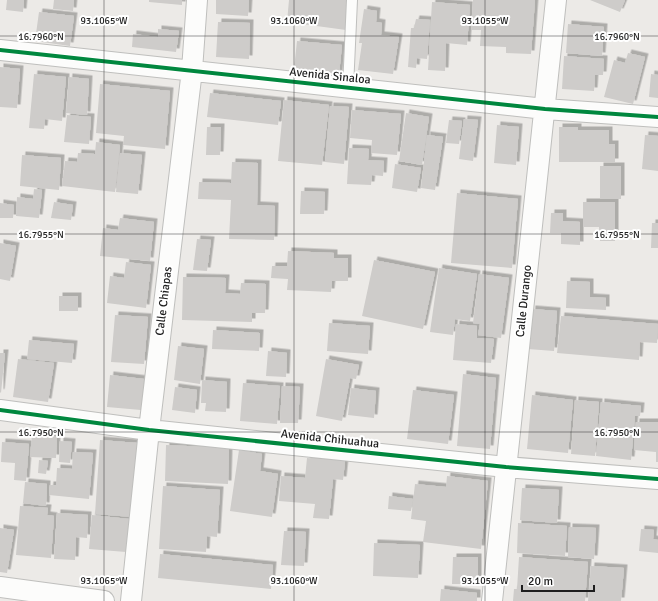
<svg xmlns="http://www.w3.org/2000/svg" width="658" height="601" viewBox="0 0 658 601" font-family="Signika,sans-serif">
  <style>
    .building { fill: #ceccca; filter: url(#shadow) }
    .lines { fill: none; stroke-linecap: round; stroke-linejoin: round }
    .lane-casing { stroke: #bfbfbd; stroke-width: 12 }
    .street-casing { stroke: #bfbfbd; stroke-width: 22 }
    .lane { stroke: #fcfcfb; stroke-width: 10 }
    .street { stroke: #fcfcfb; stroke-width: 20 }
    .cycleway-casing { stroke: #fff; stroke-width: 6 }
    .cycleway { stroke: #00873e; stroke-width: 4 }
    .ticks { fill: none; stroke: #1e1e1e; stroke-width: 1; stroke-opacity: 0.45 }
    .labels { text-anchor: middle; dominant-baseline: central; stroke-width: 4; stroke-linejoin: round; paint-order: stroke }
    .street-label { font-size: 12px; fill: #1e1e1e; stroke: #fff }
    .ticks-label { font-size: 10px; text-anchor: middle; fill: #1e1e1e; stroke: #fff; stroke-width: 4; stroke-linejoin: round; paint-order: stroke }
  </style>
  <defs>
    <filter id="shadow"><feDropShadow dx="3.5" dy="-3.5" stdDeviation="0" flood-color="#0004"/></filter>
  </defs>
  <rect width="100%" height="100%" fill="#eceae7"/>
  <!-- building -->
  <path class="building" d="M7,0H24L23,12L6,10Z
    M54,0H74L73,11L53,9Z
    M149,0H182V5L149,2Z
    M216,0H249L248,16L216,14Z
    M289,0H349L346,30L287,22Z
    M473,0H535L531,54L506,53V47L480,46L481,30H471Z
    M590,0H625L620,12Z
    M432,2L470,5L467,45L446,43L445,71L428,70Z
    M364,9L377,11L376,22L382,23L381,35L399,37L393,74L358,70L362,43H359Z
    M39,12L74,16L70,46L35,41Z
    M416,19L430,20L427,59L417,58L416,68L408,67L411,28H414Z
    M218,22L250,23L249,59L216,57Z
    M568,24L604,27L602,56L566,53Z
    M158,29L179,31L176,52L132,47L133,34L158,37Z
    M297,41L342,45L339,74L294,69Z
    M628,53L645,57L633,104L604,97L614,60L625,63Z
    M564,56L604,59L603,75H595L594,91L562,89Z
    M0,67L20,69L17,108L0,107Z
    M34,74L66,77L62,121L45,119L44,129L29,128Z
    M651,74L658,75V98L649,97Z
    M69,77L89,79L87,115L66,113Z
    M100,84L170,91L165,149L123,145L124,136L96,133Z
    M210,93L281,101L278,125L207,117Z
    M284,100L329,105L322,165L278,161Z
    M330,106L349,107L344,164L325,162Z
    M352,110L401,114L397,155L371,153L372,140L350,138Z
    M406,113L429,117L422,165L399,161Z
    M67,115L91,117L89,144L64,142Z
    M464,119L478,120L473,161L459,159Z
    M449,120L462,121L459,144L446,143Z
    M497,125L519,127L516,165L494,163Z
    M207,127H221L220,155H206Z
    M559,127H578V130H609V144H615V162H559Z
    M427,135L443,137L435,190L421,188Z
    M645,135L658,136V171L642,169Z
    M96,142L120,145L115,192L62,186L65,161L77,162L78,153L95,154Z
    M349,148L369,149L368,160L384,161L383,176L372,175L371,185L347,184Z
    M120,153L142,155L138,194L116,192Z
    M22,155L61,158L59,190L20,186Z
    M232,162L258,163L257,205L275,206L274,240L229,239L231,200L198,199L199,182L231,183Z
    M395,164L421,168L417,192L392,188Z
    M600,166H621V199H600Z
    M34,189L42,190L39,218L16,216L17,197L33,199Z
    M301,191L325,192L324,214H300Z
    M457,193L518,199L512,268L451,263Z
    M54,202L73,205L71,220L51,218Z
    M583,202H615V241H600L599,227H583Z
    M0,203L14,205L13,218H0Z
    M551,213H563V221L580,222V245L561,244V233H550Z
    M120,218L154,222L150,261L100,256L103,228L118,230Z
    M652,223H658V248H651Z
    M197,239L211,240L207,271L193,270Z
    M0,243L16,246L10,281L0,279Z
    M288,251L334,253V258H348V281H332L331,292L287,290L288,279L271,278L272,266H287Z
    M374,260L435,272L423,329L362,316Z
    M126,262L151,265L146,308L107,303L110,276L124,278Z
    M439,268L477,274L470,321L455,319L453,335L430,332Z
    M479,274L509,278L501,338L478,335L480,324L473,323Z
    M183,277L226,278L225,293L240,294L241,283L266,284L265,313H252V322L182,320Z
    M567,281L590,282V297L606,298V310L566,308Z
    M59,296H78V311H59Z
    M532,309L557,311L554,351L528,349Z
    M115,315L148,317L144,364L111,362Z
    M561,316L658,324L657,343L640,342L639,360L557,353Z
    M329,323L370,326L368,354L327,351Z
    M456,324L477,326V338L494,339L491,363L453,360Z
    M213,330L260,333L259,351L212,349Z
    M29,340L74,344L72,363L27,359Z
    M178,346L204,349L200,384L174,380Z
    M268,351L287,353L286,377L266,376Z
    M0,353H5L1,393L0,392Z
    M18,359L54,363L48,402L13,397Z
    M326,359L359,365L356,379L350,378L342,421L316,416Z
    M463,374L496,378L490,449L457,446Z
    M110,375L144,379L141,410L107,407Z
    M202,380L227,382L226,412L205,411L206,403H201Z
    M243,383L280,386L277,424L240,421Z
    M282,386L300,387L298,423H280Z
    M175,387L197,390L195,413L172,410Z
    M351,388L376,391L374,418L348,415Z
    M413,390L454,395L448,444L407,439Z
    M532,395L573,400L568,453L527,449Z
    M575,400L599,402L595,456L571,454Z
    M601,402L641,406L640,416H635L631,460L596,456Z
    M636,422H658V462H656V452L634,450Z
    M32,435L57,437L56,458L30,457Z
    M100,440L138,443L133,517L95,514Z
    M60,441L72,442L70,463L59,462Z
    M2,442L29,444L26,481L14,480L15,463L1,462Z
    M166,445L229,448L228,484L165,481Z
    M239,450L262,454L260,471L278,474L272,517L230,511Z
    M73,452L93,453L89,499L49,495L50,485H56L57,468L72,469Z
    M307,458L345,461L343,480L333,479L329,519L313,518L315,504L279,501L281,476L305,478Z
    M39,460L48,461L46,474L38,473Z
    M447,476L488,481L481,549L423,542L426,521L411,519L415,484L446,487Z
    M25,482L47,484L46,506L23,503Z
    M163,486L220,490L217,537L207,536L206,552L159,549Z
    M522,488L559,490L557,523L520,520Z
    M389,496L413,499L411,511L388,509Z
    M20,506L48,508L47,515L54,516L51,558L16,555Z
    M57,513L88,515L87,538L76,537L75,560L54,559Z
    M92,515L129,519L126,552L89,549Z
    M518,523L567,526L565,556L517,553Z
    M569,527L596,528L594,559L568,557Z
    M0,528L14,530L7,573L0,572Z
    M641,529L654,530L653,539L658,540V553L639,551Z
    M284,531L306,532L304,566L281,565Z
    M374,543L420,545L418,578L373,576Z
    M160,554L273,565L271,589L158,578Z
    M453,557H478V584H452Z
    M519,557L588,562L585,601H513L514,589H517Z
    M591,566L624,568L621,601H588Z
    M441,589L477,593V601H440Z"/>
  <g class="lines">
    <!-- lane casing -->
    <g class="lane-casing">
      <path id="lane" d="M348,88L352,0"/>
    </g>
    <!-- street casing -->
    <g class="street-casing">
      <path id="street" d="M0,50L545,109L658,117
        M0,410L149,430L506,467L658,479
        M0,587L104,601
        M131,601L149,430L192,70L197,0
        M492,601L556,0"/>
    </g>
    <!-- lane -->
    <use href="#lane" class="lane"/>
    <!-- street -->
    <use href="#street" class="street"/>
    <!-- cycleway casing -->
    <g class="cycleway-casing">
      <path id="cycleway" d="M0,50L545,109L658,117
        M0,410L149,430L506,467L658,479"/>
    </g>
    <!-- cycleway -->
    <use href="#cycleway" class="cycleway"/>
  </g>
  <!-- ticks -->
  <path class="ticks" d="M104,0V601M294,0V601M485,0V601M0,36H658M0,234H658M0,432H658"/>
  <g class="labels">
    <!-- street labels -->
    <g class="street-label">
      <text transform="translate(330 76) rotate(6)">Avenida Sinaloa</text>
      <text transform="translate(164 301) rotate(-83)">Calle Chiapas</text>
      <text transform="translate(524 301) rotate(-84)">Calle Durango</text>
      <text transform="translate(330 439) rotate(6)">Avenida Chihuahua</text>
    </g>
  </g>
  <g class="ticks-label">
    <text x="104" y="24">93.1065°W</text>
    <text x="294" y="24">93.1060°W</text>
    <text x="485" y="24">93.1055°W</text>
    <text x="41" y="40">16.7960°N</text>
    <text x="617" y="40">16.7960°N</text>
    <text x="41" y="238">16.7955°N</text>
    <text x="617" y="238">16.7955°N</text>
    <text x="41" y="436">16.7950°N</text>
    <text x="617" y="436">16.7950°N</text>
    <text x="104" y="584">93.1065°W</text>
    <text x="294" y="584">93.1060°W</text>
    <text x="485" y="584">93.1055°W</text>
  </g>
  <!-- scale -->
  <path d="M522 585v6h72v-6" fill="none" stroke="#1e1e1e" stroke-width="2"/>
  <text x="528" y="585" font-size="12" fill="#1e1e1e" stroke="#ffffff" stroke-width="3" paint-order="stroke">20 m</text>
</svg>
